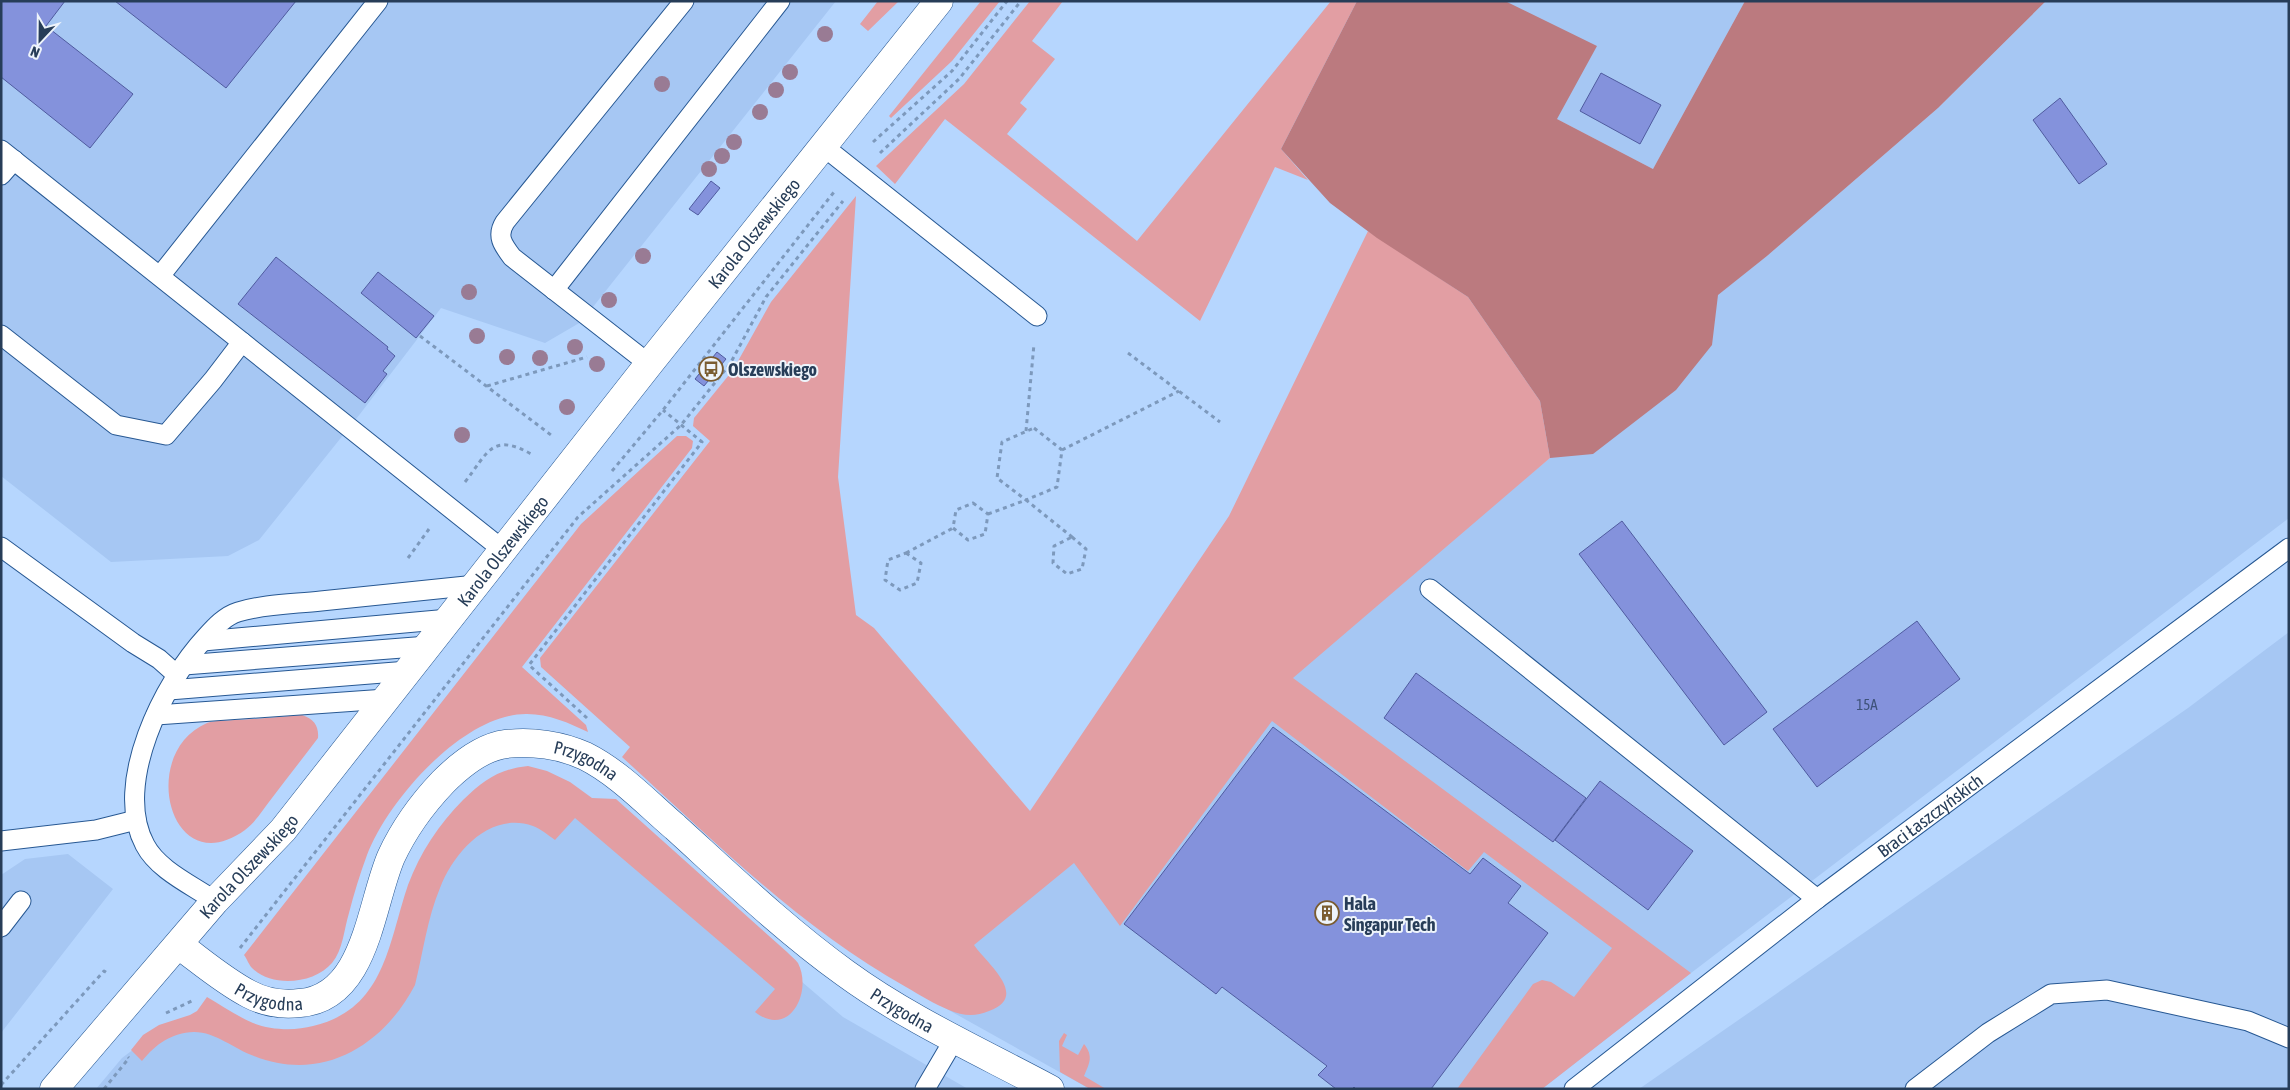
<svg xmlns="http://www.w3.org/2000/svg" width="2290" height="1090" viewBox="0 0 2290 1090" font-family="'Asap Condensed',sans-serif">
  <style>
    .built { fill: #a6c7f3 }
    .green { fill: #e29ea3 }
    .forest { fill: #bb7a7f }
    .building { fill: #8492dc; stroke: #4f5b9f }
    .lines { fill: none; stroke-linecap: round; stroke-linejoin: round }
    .lane-casing { stroke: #275893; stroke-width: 21 }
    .street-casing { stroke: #275893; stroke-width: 29 }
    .secondary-casing { stroke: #275893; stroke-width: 29 }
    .path { stroke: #7d99bc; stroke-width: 3; stroke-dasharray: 4 4; stroke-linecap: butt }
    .lane { stroke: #fff; stroke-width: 19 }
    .street { stroke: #fff; stroke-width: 28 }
    .secondary { stroke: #fff; stroke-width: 28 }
    .tree { fill: #997b94 }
    .labels { text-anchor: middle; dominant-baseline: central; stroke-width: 4; stroke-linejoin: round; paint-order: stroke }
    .number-label { font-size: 15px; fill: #3e5279 }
    .street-label { font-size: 18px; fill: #273d58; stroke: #eef4fb }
    .poi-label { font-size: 18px; font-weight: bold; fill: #273d58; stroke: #eef4fb; text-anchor: start }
  </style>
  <rect width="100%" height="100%" fill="#b6d6fe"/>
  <!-- built -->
  <path class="built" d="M1,1H836L581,322L545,343L441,308L360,414L259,540L228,556L111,562L1,476Z
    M1505,1H1745L1653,169L1557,119Z
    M2046,1H2289V518L1691,973L1542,1089H1090L911,989L1550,458L1717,295L1767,256L1938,108Z
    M2289,632V1089H1639L2188,708Z
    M506,791L636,840L843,1017L968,1089H96L122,1058L155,1033L222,1027L351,1032L434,870Z
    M68,854L113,889L1,1033V875L25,859Z"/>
  <!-- green -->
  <path class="green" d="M878,1H899L868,31L860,24Z
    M981,1H1000L952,61L891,118L889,116Z
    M1030,1H1063L1032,41L1055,59L1020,103L1027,109L1007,134L1137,241L1331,1H1357L1281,149L1308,180L1275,167L1200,321L945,119L895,184L876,166L964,84Z
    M856,196L838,477L856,615L874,628L1030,811L1229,516L1368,231L1468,297L1540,401L1550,458L1293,678L1691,973L1542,1089H1457L1533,984L1542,980L1551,982L1574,997L1612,948L1484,852L1468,871L1272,721L1120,926L1074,863L974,945C987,964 1030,996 989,1011C975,1017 963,1016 949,1010C934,1004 920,995 906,987C799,927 712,839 622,757L630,747L541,667L540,658L710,441L693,426L694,418L733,370L771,302Z
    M677,436H686L693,441L692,448L522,667L586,725L588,732C569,723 549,714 527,714C464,713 388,800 367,855C360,874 354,893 349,913C344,929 343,950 332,963C314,984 272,988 252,968C249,965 247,959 244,955L581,524Z
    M302,715C314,719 319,726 318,738C303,758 287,778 272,798C263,809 256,822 245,830C170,884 137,753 207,723C215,720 226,721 234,720C257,719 279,717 302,715Z
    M528,766L547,771L570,782L592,798L616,799L787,952C790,955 795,959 798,963C813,992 789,1039 755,1012L775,989L575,818L555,840C548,835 541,829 533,826C490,811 454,852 440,888C427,919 423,953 415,985C383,1046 322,1083 254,1056C234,1049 216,1032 194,1032C171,1033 156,1044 142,1061L131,1050L143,1035L159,1025L190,1015L197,1011L207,997C222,1006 237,1016 253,1023C270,1030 295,1031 313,1026C385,1009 388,944 408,885C420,853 439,824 463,800C484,780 499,769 528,766Z
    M1064,1033L1067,1035L1062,1046L1078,1055L1084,1044C1094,1056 1089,1064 1084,1076L1106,1089H1090L1060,1072L1059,1041Z"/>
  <!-- forest -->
  <path class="forest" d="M1357,1H1505L1597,46L1557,119L1653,169L1745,1H2046L1938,108L1767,256L1718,295L1712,345L1676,390L1593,454L1550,458L1540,401L1468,297L1377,238L1330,203L1281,149Z"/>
  <!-- building -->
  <path class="building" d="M1,1H65L46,26L133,94L90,148L1,77Z
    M115,1H296L226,88Z
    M1601,73L1661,105L1640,144L1580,111Z
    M2060,98L2107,164L2079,184L2033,120Z
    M711,181L720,188L698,215L689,209Z
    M276,257L388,347L387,349L395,356L383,371L387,374L365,403L238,304Z
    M378,272L434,316L416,338L361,293Z
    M717,352L726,359L704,386L695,379Z
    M1622,521L1767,712L1724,745L1579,554Z
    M1917,621L1960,679L1817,787L1773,729Z
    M1416,673L1586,798L1553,842L1384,718Z
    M1273,727L1470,874L1483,858L1521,886L1508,903L1548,933L1431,1089H1356L1354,1087L1352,1089H1336L1318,1075L1327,1066L1222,987L1216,994L1124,924Z
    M1600,781L1693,851L1648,910L1555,840Z"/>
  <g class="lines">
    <!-- lane casing -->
    <g class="lane-casing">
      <g id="lane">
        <path d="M823,146L1037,316"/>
        <path d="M1,150L503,550"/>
        <path d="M1,175L14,160"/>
        <path d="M160,276L378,1"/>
        <path d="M554,290L780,1"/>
        <path d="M1,335L116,425L166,435L213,380L242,342"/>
        <path d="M649,364L512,257C503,245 496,236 505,222L684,1"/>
        <path d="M1,547L133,643L159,659L177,675"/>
        <path d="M1430,589L1817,899"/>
        <path d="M203,641L449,619"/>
        <path d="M184,665L428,646"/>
        <path d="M169,690L408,671"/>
        <path d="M156,715L386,699"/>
        <path d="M1,841L96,830L136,820"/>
        <path d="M215,901C192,885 158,870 145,845C112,784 164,682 206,637C215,627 225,616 238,612C264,604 294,604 321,601C373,596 424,590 476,585"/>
        <path d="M1,927L21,901"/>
        <path d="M925,1089L955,1038"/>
        <path id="s1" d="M1574,1089L1817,899L2289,548"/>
        <path d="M1915,1089L1988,1033L2051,994L2107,990L2248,1021L2289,1038"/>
      </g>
    </g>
    <!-- street casing -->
    <g class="street-casing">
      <g id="street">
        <path id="s2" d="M179,945C202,962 224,981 249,994C264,1002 283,1005 300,1003C366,998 370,906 391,857C403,831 423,803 443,782C460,765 482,747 506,744C532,741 561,745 585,756C619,773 647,803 675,827C730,877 784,929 845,973C908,1019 981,1052 1050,1089"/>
      </g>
    </g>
    <!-- secondary casing -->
    <g class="secondary-casing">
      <g id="secondary">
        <path id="s3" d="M54,1089L215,901L283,830L649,364L939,1"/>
      </g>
    </g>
    <!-- path -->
    <path class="path" d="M873,142L952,71L1007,1
      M880,153L959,79L1021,1
      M420,336L551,435
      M1128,353L1220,422
      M487,386L587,357
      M1034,428L1062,450L1057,487L1026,500L997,478L1002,442Z
      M1026,431L1034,344
      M1062,450L1179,391
      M612,471L663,410L834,192
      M465,482C489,451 492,432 533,455
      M973,503L988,514L985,534L968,540L953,528L956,510Z
      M988,514L1026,500L1072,537
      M1072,537L1086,549L1082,569L1067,574L1053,563L1054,546Z
      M906,553L921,563L917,583L900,590L885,580L888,560Z
      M906,553L953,528
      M408,558L429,529
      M587,718L529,665L702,442L663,410
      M240,948L578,517L681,425L730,364L766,297L843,201
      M166,1013L194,1000
      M1,1085L104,971L107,973
      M104,1089L129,1058L128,1057"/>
    <!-- lane -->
    <use href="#lane" class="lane"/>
    <!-- street -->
    <use href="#street" class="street"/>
    <!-- secondary -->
    <use href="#secondary" class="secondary"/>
  </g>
  <!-- trees -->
  <g class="tree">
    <circle cx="825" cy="34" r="8"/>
    <circle cx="790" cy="72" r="8"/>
    <circle cx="662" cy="84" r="8"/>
    <circle cx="776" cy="90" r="8"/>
    <circle cx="760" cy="112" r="8"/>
    <circle cx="734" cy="142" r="8"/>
    <circle cx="722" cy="156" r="8"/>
    <circle cx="709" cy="169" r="8"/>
    <circle cx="643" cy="256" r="8"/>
    <circle cx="469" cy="292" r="8"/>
    <circle cx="609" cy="300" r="8"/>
    <circle cx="477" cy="336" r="8"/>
    <circle cx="575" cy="347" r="8"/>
    <circle cx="507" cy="357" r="8"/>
    <circle cx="540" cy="358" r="8"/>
    <circle cx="597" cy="364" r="8"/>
    <circle cx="567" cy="407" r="8"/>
    <circle cx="462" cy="435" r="8"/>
  </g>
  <!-- icons -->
  <defs>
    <g id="bus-ring" transform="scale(1.25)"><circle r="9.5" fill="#eef4fb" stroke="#7a5c31" stroke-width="1.5"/><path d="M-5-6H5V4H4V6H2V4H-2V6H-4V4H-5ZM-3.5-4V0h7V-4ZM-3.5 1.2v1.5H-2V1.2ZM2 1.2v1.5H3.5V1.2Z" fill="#7a5c31"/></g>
    <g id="building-ring" transform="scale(1.25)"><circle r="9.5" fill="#eef4fb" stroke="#7a5c31" stroke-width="1.5"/><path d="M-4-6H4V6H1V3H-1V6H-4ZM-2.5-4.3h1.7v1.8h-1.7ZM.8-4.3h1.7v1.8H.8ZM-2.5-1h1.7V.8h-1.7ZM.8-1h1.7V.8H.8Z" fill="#7a5c31"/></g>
  </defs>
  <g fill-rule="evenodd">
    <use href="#bus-ring" x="711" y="369"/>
    <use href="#building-ring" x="1327" y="913"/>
  </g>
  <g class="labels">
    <!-- number labels -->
    <g class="number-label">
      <text x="1867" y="704">15A</text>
    </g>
    <!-- street labels -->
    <g class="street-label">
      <text stroke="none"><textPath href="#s3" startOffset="1106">Karola Olszewskiego</textPath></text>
      <text stroke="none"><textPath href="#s3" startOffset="701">Karola Olszewskiego</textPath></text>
      <text stroke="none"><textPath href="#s2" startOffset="571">Przygodna</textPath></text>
      <text stroke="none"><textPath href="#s1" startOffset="449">Braci Łaszczyńskich</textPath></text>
      <text stroke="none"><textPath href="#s3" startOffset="296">Karola Olszewskiego</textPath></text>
      <text stroke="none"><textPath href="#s2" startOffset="106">Przygodna</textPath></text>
      <text stroke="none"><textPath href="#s2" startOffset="976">Przygodna</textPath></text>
    </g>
    <!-- poi labels -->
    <g class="poi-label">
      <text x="728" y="369">Olszewskiego</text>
      <text x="1344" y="903">Hala<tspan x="1344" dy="21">Singapur Tech</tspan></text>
    </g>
  </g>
  <!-- border -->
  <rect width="2290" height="1090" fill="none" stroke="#273d58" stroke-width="5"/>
  <!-- north arrow -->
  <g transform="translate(40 40) rotate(202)" stroke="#eef4fb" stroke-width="4" paint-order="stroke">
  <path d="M0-4L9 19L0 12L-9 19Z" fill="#273d58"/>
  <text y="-8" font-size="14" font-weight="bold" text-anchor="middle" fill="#273d58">N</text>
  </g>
</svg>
